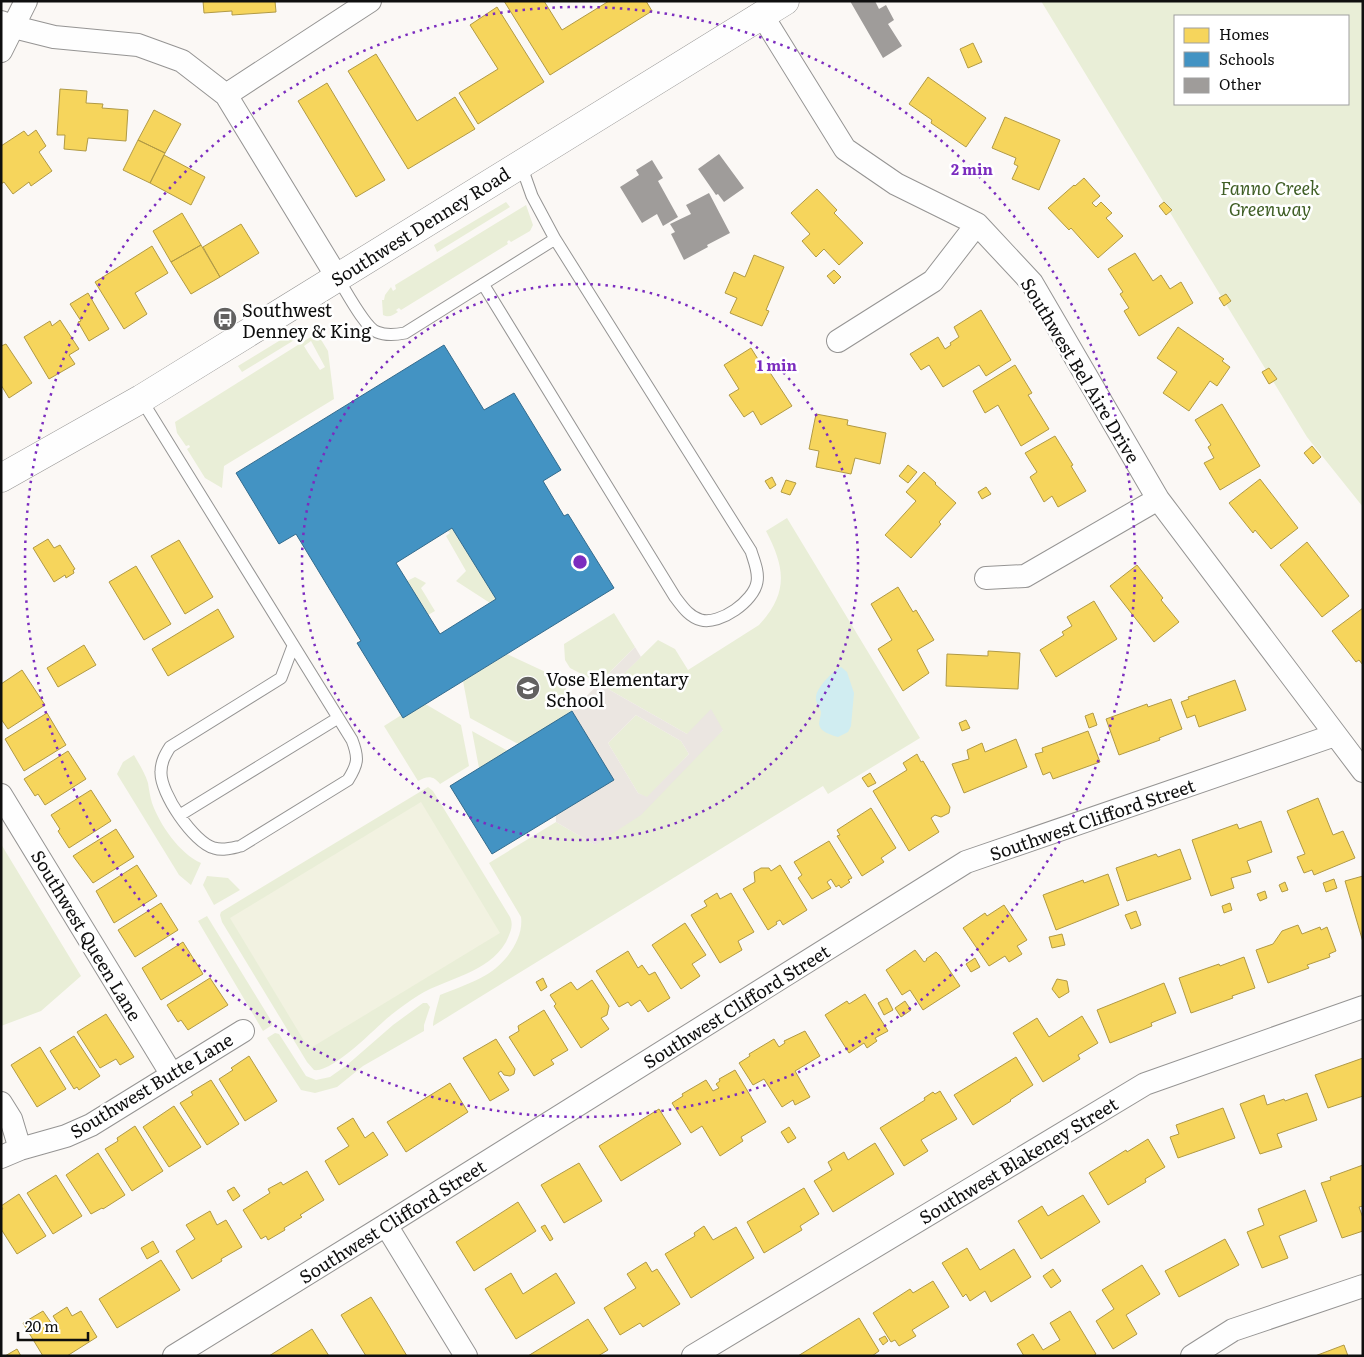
<svg xmlns="http://www.w3.org/2000/svg" width="1364" height="1357" viewBox="0 0 1364 1357" font-family="Literata,serif">
  <style>
    .green { fill: #e9eed7; fill-rule: evenodd }
    .pitch { fill: #f2f2e1 }
    .plaza { fill: #ebe6e1; fill-rule: evenodd }
    .water { fill: #d0edf1 }
    .homes { fill: #f6d55c; stroke: #b19a45 }
    .schools { fill: #4393c3; stroke: #336b8d; fill-rule: evenodd }
    .building { fill: #9f9c9a }
    .lines { fill: none; stroke-linecap: round; stroke-linejoin: round }
    .service-casing { stroke: #959493; stroke-width: 13 }
    .minor-casing { stroke: #959493; stroke-width: 24 }
    .tertiary-casing { stroke: #959493; stroke-width: 29 }
    .service { stroke: #fefefe; stroke-width: 11 }
    .minor { stroke: #fefefe; stroke-width: 22 }
    .tertiary { stroke: #fefefe; stroke-width: 28 }
    .ring { fill: none; stroke: #7b2cbf; stroke-width: 2.5; stroke-dasharray: 2.5 5 }
    .labels { text-anchor: middle; dominant-baseline: central; stroke-width: 5; stroke-linejoin: round; paint-order: stroke }
    .park-label { font-size: 18px; font-style: italic; fill: #405f26; stroke: #fff }
    .street-label { font-size: 18px; fill: #0f0f0f; stroke: #fff }
    .poi-label { font-size: 18px; fill: #0f0f0f; stroke: #fff; text-anchor: start }
    .centre { fill: #7b2cbf; stroke: #fff; stroke-width: 2.5 }
    .ring-label { font-size: 15px; text-anchor: middle; font-weight: bold; fill: #7b2cbf; stroke: #fff; stroke-width: 5; stroke-linejoin: round; paint-order: stroke }
  </style>
  <rect width="100%" height="100%" fill="#fbf8f5"/>
  <!-- green -->
  <path class="green" d="M1041,1H1363V507L1307,437ZM1175,16H1348V104H1175Z
    M506,202L510,207L437,252L434,245Z
    M526,205L533,225L530,231L511,242L509,240L507,242L508,244L401,310L399,308L396,310L398,312C393,315 389,318 383,315L382,300H384L385,295L391,287L393,291L396,289L395,285Z
    M305,325L309,331L242,372L238,366Z
    M317,333L328,351L334,399L224,466L222,488L205,478L187,449L190,447L189,445L186,446L177,433L175,422ZM311,341L325,367L320,370C315,362 309,355 304,346Z
    M787,518L920,738L828,794L823,786L433,1026C433,1018 438,1004 440,995C455,989 472,983 486,975C505,964 524,939 521,917L489,863L556,822L595,845L723,730L687,734L608,689L658,640L675,649L688,670L759,625C789,593 785,567 766,531Z
    M452,528L496,599L490,603L456,581L466,571L446,536L450,533L448,531Z
    M415,577L426,583L421,588L435,611L428,615L407,581Z
    M614,613L635,647L599,683L570,668L565,660L564,644Z
    M507,654L552,675L560,681L578,705L529,750L470,718L463,681Z
    M422,702L461,725L469,766L440,784C433,775 427,776 418,781L384,726Z
    M636,715L681,741L689,754L647,798L638,793L608,743Z
    M472,731L508,751L479,768Z
    M134,755C139,764 145,773 148,783C149,790 150,796 152,803C160,825 179,853 201,863L191,885L179,875L117,774L123,762Z
    M428,787L433,791L510,917C514,926 510,933 506,942C487,974 449,977 419,995C409,1001 400,1008 391,1015C375,1028 333,1073 314,1070L307,1062L222,922L220,915L221,912Z
    M1,844L81,976L41,1011L1,1026Z
    M207,876L228,878L240,890L214,905L203,885Z
    M207,916L272,1022V1025L263,1031L198,921Z
    M423,1003H427L430,1007L424,1025V1031L363,1066L337,1087L315,1093L301,1090L267,1038L275,1033L279,1034L306,1076L316,1080L330,1077L347,1065L393,1025Z"/>
  <!-- pitch -->
  <path class="pitch" d="M421,802L500,933L309,1049L230,918Z"/>
  <!-- plaza -->
  <path class="plaza" d="M635,647L641,657L608,689L687,734L711,709L723,730L641,815L595,845L556,822L552,731ZM636,715L681,741L689,754L647,797L638,793L608,743Z"/>
  <!-- water -->
  <path class="water" d="M841,667L847,672L854,693L851,726L848,732L838,737C831,735 820,732 819,724C819,720 821,716 821,712C820,706 815,703 816,697C817,687 833,671 841,667Z"/>
  <!-- homes -->
  <path class="homes" d="M203,1H275L276,12L232,15V11L204,13Z
    M504,1H544L562,30L609,1H646L652,11L550,75Z
    M497,7L544,82L478,124L459,93L498,69L470,25Z
    M973,43L982,62L968,68L960,49Z
    M376,54L417,121L455,97L475,129L408,169L348,71Z
    M928,77L986,118L966,147L931,123L932,120L909,104Z
    M327,83L385,180L356,197L298,101Z
    M60,89L87,91L86,103L103,104L102,108L128,110L126,141L88,138L86,151L64,149L65,135H57Z
    M154,110L181,124L165,153L138,140Z
    M1005,117L1060,140L1039,190L1012,179L1018,166L1014,164L1016,158L992,148Z
    M36,130L46,146L39,152L52,171L31,186L29,182L13,194L4,182L1,184V146L24,131L28,136Z
    M138,140L165,153L150,183L123,170Z
    M164,155L205,177L191,205L150,183Z
    M1084,178L1100,196L1092,203L1096,207L1101,202L1112,213L1106,218L1123,236L1098,258L1071,228L1069,230L1048,208L1074,185L1075,186Z
    M817,189L837,210L834,213L863,243L839,265L824,249L816,257L802,241L810,234L791,213Z
    M1164,202L1172,210L1166,215L1159,206Z
    M182,213L201,245L171,262L153,231Z
    M241,224L259,253L220,277L203,247Z
    M201,245L220,277L191,294L171,262Z
    M152,246L168,273L135,293L147,314L124,329L95,282Z
    M1135,253L1153,281L1161,275L1170,289L1181,282L1193,303L1139,336L1124,311L1129,308L1120,294L1123,292L1108,269Z
    M754,255L784,267L766,310L769,311L762,326L730,313L737,298L725,293L734,272L745,277Z
    M834,270L841,277L834,284L827,276Z
    M88,293L109,329L89,341L78,322L81,321L70,304Z
    M1226,294L1231,301L1224,306L1219,298Z
    M981,310L1011,360L986,376L979,365L943,387L929,365L921,370L910,354L938,337L945,349L951,345L950,343L959,337L954,327Z
    M60,320L79,349L69,355L75,364L49,379L24,337L50,321L52,326Z
    M1178,327L1224,359L1222,361L1230,367L1217,386L1210,381L1189,411L1163,393L1177,372L1157,358Z
    M6,344L32,383L9,398L1,385V346Z
    M751,348L766,372L769,371L792,406L761,425L753,411L744,417L729,395L739,389L724,365Z
    M1015,365L1032,393L1028,395L1049,429L1021,446L998,405L985,413L973,391Z
    M1269,368L1277,379L1269,384L1262,372Z
    M1222,404L1260,466L1220,490L1204,463L1214,458L1208,447L1211,445L1195,420Z
    M816,414L848,420L847,425L886,433L880,464L855,458L851,474L816,467L819,451L809,449Z
    M1055,436L1073,465L1071,466L1086,491L1058,507L1052,496L1044,502L1030,477L1037,472L1025,453Z
    M1312,446L1321,457L1313,464L1304,453Z
    M908,465L917,472L908,483L899,476Z
    M924,472L936,483L935,484L956,503L939,522L941,524L911,558L885,535L916,501L906,492Z
    M772,477L776,485L770,489L765,481Z
    M1260,479L1298,528L1271,549L1255,530L1253,533L1229,503Z
    M786,480L796,483L790,495L781,492Z
    M986,487L991,494L982,499L978,492Z
    M48,539L54,548L60,545L75,569L73,570L74,573L66,578L65,575L54,582L33,548Z
    M179,540L213,597L185,614L151,556Z
    M1307,542L1349,596L1322,617L1280,565Z
    M1137,565L1163,598L1161,600L1179,622L1154,642L1110,586Z
    M136,566L171,624L144,640L109,582Z
    M898,587L913,612L916,610L934,640L917,650L929,673L903,691L878,649L892,640L871,604Z
    M1094,601L1117,639L1056,677L1040,650L1064,635L1062,632L1072,626L1067,617Z
    M1363,608V665L1359,660L1356,662L1332,631Z
    M218,609L234,637L168,676L152,649Z
    M84,645L96,665L58,687L47,668Z
    M988,651L1020,653L1018,689L946,686L947,654L988,656Z
    M22,670L45,705L8,729L1,719V684Z
    M1235,680L1246,710L1199,727L1195,715L1187,718L1181,702L1189,699L1188,697Z
    M1171,699L1182,729L1159,738L1160,740L1119,755L1106,719L1147,704L1148,707Z
    M47,713L66,745L24,771L5,739Z
    M1093,713L1097,725L1089,728L1085,716Z
    M966,720L970,728L962,731L959,723Z
    M1088,731L1100,762L1053,779L1050,772L1043,775L1035,754L1043,752L1042,748Z
    M1016,739L1027,767L964,793L952,764L969,759L967,750L982,743L985,752Z
    M68,751L86,779L45,805L38,794L35,796L24,779Z
    M917,754L921,762L923,761L950,807L949,813L941,817L935,815L931,818L939,832L909,851L873,791L907,770L903,763Z
    M870,773L876,783L868,787L862,778Z
    M91,790L111,821L69,848L58,831L60,829L51,815Z
    M1318,798L1333,835L1343,831L1355,858L1314,875L1312,870L1304,873L1297,857L1305,854L1287,811Z
    M871,808L896,848L881,858L884,862L862,876L837,836L840,835L837,830Z
    M1261,821L1272,852L1247,861L1251,872L1231,878L1234,888L1211,896L1192,840L1237,824L1239,829Z
    M116,829L134,857L93,883L73,856Z
    M829,841L852,878L848,880L850,882L841,888L839,885L836,887L831,879L827,882L831,888L812,899L798,878L802,875L794,862Z
    M1180,849L1191,879L1127,901L1116,868L1156,854L1158,857Z
    M137,865L157,896L114,923L96,891Z
    M780,865L807,910L783,925L780,920L776,922L777,924L768,930L743,889L755,882L754,872L761,868H769L771,871Z
    M1108,874L1119,905L1056,930L1043,895L1083,880L1084,883Z
    M1363,876V942L1345,881Z
    M1334,879L1337,888L1326,892L1323,883Z
    M1285,882L1288,890L1282,892L1279,885Z
    M1265,891L1267,898L1260,901L1257,894Z
    M717,893L720,899L731,893L754,932L738,941L742,950L720,963L691,915L707,906L704,901Z
    M161,903L178,930L135,957L118,930Z
    M1230,903L1232,910L1224,913L1222,906Z
    M1004,905L1027,940L1017,946L1022,954L1009,962L1005,956L989,966L963,928L985,913L987,916Z
    M1136,911L1141,925L1131,929L1125,915Z
    M685,923L706,955L692,964L700,976L681,989L652,945Z
    M1298,925L1302,934L1320,927L1321,930L1327,927L1336,951L1329,954L1330,957L1307,965L1309,968L1268,983L1256,950L1273,944L1282,931Z
    M1062,934L1065,945L1052,948L1049,937Z
    M183,942L203,974L161,1000L142,968Z
    M915,950L924,962L927,960L926,959L936,952L940,956L960,986L923,1010L910,990L902,995L886,970Z
    M628,951L638,968L642,965L649,975L655,972L670,998L648,1012L640,1000L631,1006L628,1002L619,1007L596,971Z
    M1244,957L1255,988L1232,996L1233,998L1191,1013L1179,978L1219,964L1220,966Z
    M975,958L980,967L971,972L966,964Z
    M210,978L228,1005L188,1030L181,1020L178,1022L167,1005Z
    M543,978L547,987L541,991L536,982Z
    M1057,979L1067,981L1069,992L1059,998L1052,989Z
    M592,980L609,1006L607,1015L601,1018L609,1029L581,1048L554,1006L556,1004L550,995L571,982L577,990Z
    M1164,983L1176,1013L1151,1023L1152,1026L1110,1043L1097,1010Z
    M865,994L888,1031L875,1038L877,1041L867,1048L864,1043L849,1053L825,1015L847,1001L849,1004Z
    M887,998L893,1010L884,1015L878,1003Z
    M905,1001L911,1010L901,1017L895,1008Z
    M544,1010L568,1050L551,1060L554,1064L534,1076L509,1037L519,1031L518,1026Z
    M106,1014L134,1057L120,1065L116,1059L100,1068L77,1032Z
    M1082,1016L1098,1043L1078,1055L1080,1059L1043,1082L1013,1033L1037,1018L1049,1037Z
    M805,1031L820,1056L795,1071L810,1097L795,1105L793,1100L782,1107L764,1079L753,1085L739,1063L750,1056L749,1054L774,1039L779,1047L785,1043L784,1041Z
    M74,1036L100,1076L79,1090L77,1087L74,1089L50,1051Z
    M496,1039L515,1069L514,1074L510,1076L504,1075L501,1071L498,1073L509,1090L490,1101L463,1058Z
    M40,1047L66,1089L37,1107L11,1065Z
    M249,1056L277,1101L245,1121L219,1079L233,1070L231,1068Z
    M1016,1057L1033,1085L1010,1100L1011,1101L973,1125L954,1095Z
    M1363,1058V1096L1328,1108L1315,1075Z
    M735,1070L766,1122L741,1137L743,1141L720,1156L702,1126L691,1133L672,1103L683,1096L682,1094L706,1080L713,1091L719,1088L716,1084L720,1081L719,1079Z
    M211,1080L239,1124L207,1145L180,1103L193,1095L191,1092Z
    M450,1083L468,1112L406,1152L387,1122Z
    M940,1091L957,1119L921,1140L928,1151L904,1166L880,1128L925,1100L924,1098L933,1092L935,1094Z
    M1307,1093L1317,1120L1277,1134L1282,1147L1260,1154L1240,1104L1264,1095L1267,1105L1284,1099L1285,1101Z
    M174,1106L201,1147L169,1167L143,1127Z
    M1223,1108L1235,1138L1178,1158L1170,1137L1179,1134L1176,1125Z
    M659,1109L681,1144L621,1181L599,1146Z
    M353,1118L365,1138L373,1132L388,1155L339,1185L325,1161L349,1146L337,1128Z
    M135,1126L163,1171L132,1191L105,1149L118,1141L117,1138Z
    M789,1127L796,1138L788,1143L781,1132Z
    M1148,1139L1165,1167L1145,1179L1146,1182L1108,1205L1089,1173L1126,1150L1127,1152Z
    M875,1143L894,1174L833,1212L814,1181L832,1170L828,1162L844,1152L848,1160Z
    M98,1153L125,1195L103,1209L102,1208L91,1214L66,1175Z
    M579,1163L602,1201L564,1223L541,1185Z
    M1363,1165V1206L1359,1207L1363,1218V1231L1342,1238L1321,1183L1331,1180L1330,1177Z
    M307,1171L324,1200L300,1215L302,1217L284,1228L285,1230L268,1240L266,1236L261,1239L243,1210L270,1193L268,1189L281,1182L283,1185Z
    M56,1175L82,1216L53,1234L27,1193Z
    M234,1187L240,1196L233,1201L227,1191Z
    M804,1188L819,1214L800,1226L802,1230L764,1253L747,1222Z
    M1305,1190L1317,1221L1279,1236L1288,1258L1262,1268L1247,1232L1264,1225L1258,1209Z
    M19,1194L46,1236L17,1254L1,1229V1210L3,1209L1,1206Z
    M1083,1195L1100,1222L1041,1259L1018,1221L1042,1206L1048,1216Z
    M518,1202L536,1231L474,1271L456,1242Z
    M210,1211L217,1225L226,1220L242,1247L221,1259L222,1261L192,1279L176,1251L195,1239L186,1225Z
    M545,1225L553,1239L550,1241L541,1227Z
    M704,1226L713,1240L736,1227L754,1258L691,1298L665,1254L695,1236L694,1233Z
    M1225,1239L1239,1265L1179,1297L1165,1271Z
    M153,1241L159,1252L147,1259L141,1248Z
    M967,1248L980,1270L1014,1249L1031,1277L991,1302L985,1291L970,1301L966,1294L963,1297L942,1263Z
    M161,1260L180,1290L117,1328L99,1299Z
    M646,1262L652,1272L657,1269L680,1304L643,1327L640,1323L620,1335L604,1308L636,1288L627,1274Z
    M1142,1265L1160,1294L1126,1315L1137,1334L1113,1349L1096,1321L1114,1309L1102,1290Z
    M1053,1269L1061,1281L1051,1288L1043,1276Z
    M511,1273L523,1294L556,1273L575,1303L516,1339L485,1289Z
    M933,1281L949,1307L912,1330L916,1336L899,1346L895,1340L891,1342L873,1313L910,1289L913,1293Z
    M371,1297L386,1321L407,1356H366L341,1315Z
    M67,1307L72,1316L81,1311L97,1337L67,1356H43L23,1323L43,1311L54,1327L58,1324L53,1316Z
    M1070,1311L1096,1354L1093,1356H1024L1017,1344L1033,1334L1043,1350L1060,1340L1050,1323Z
    M859,1318L879,1351L872,1356H798Z
    M588,1319L608,1350L598,1356H528Z
    M312,1329L329,1356H269Z
    M885,1336L888,1341L883,1345L879,1339Z
    M1344,1345L1348,1356H1315Z
    M17,1349L21,1356H5Z"/>
  <!-- schools -->
  <path class="schools" d="M444,345L484,410L514,393L561,470L543,481L564,516L568,514L614,588L403,718L357,643L361,641L296,534L279,544L236,473ZM452,528L496,599L440,634L396,563Z
    M572,711L614,780L492,854L450,786Z"/>
  <!-- building -->
  <path class="building" d="M850,1H875L879,9L886,5L894,20L888,24L902,46L883,58Z
    M719,154L744,188L724,202L718,194L716,195L698,169Z
    M652,160L663,178L658,181L678,217L663,226L657,214L642,223L620,187L639,175L636,170Z
    M709,193L730,233L707,245L708,247L684,260L671,234L675,232L670,224L691,214L686,205Z"/>
  <g class="lines">
    <!-- service casing -->
    <g class="service-casing">
      <path id="service" d="M337,277C345,289 365,328 377,332C386,336 395,335 405,333L555,239
        M483,284L675,597C682,606 689,617 701,620C720,625 754,601 757,582C759,572 754,561 751,551L555,239L532,196L521,165
        M141,399L352,740C359,758 358,764 348,780L241,846C232,848 223,851 214,848C194,843 160,793 161,772C161,762 165,755 170,747L281,678L293,646
        M180,815L338,718"/>
    </g>
    <!-- minor casing -->
    <g class="minor-casing">
      <path id="minor" d="M762,15L845,149L896,184L977,224L1032,283L1158,499L1363,771
        M1,22L14,27L54,37L138,45L182,61L226,95L337,277
        M1,51L26,1
        M226,95L370,1
        M838,341L933,281L977,224
        M986,578L1025,576L1158,499
        M1,795L172,1075
        M1,1103L11,1119L20,1149
        M1,1157L20,1149L66,1136L91,1125L243,1031
        M386,1225L466,1356
        M174,1356L386,1225L966,862L1335,735
        M693,1356L1145,1084L1363,1007
        M1192,1356L1233,1330L1363,1286"/>
    </g>
    <!-- tertiary casing -->
    <g class="tertiary-casing">
      <path id="tertiary" d="M1,478L141,399L785,1"/>
    </g>
    <!-- service -->
    <use href="#service" class="service"/>
    <!-- minor -->
    <use href="#minor" class="minor"/>
    <!-- tertiary -->
    <use href="#tertiary" class="tertiary"/>
  </g>
  <!-- distance rings -->
  <g class="ring">
    <circle cx="580" cy="562" r="278"/>
    <circle cx="580" cy="562" r="555"/>
  </g>
  <!-- icons -->
  <defs>
    <g id="bus-disc" transform="scale(1.25)"><circle r="9.5" fill="#626160" stroke="#fff"/><path d="M-5-6H5V4H4V6H2V4H-2V6H-4V4H-5ZM-3.5-4V0h7V-4ZM-3.5 1.2v1.5H-2V1.2ZM2 1.2v1.5H3.5V1.2Z" fill="#fff"/></g>
    <g id="school-disc" transform="scale(1.25)"><circle r="9.5" fill="#626160" stroke="#fff"/><path d="M0-5L7-2L0 1L-7-2ZM-4 1L0 2.5L4 1V4Q0 6-4 4Z" fill="#fff"/></g>
  </defs>
  <g fill-rule="evenodd">
    <use href="#bus-disc" x="225" y="319"/>
    <use href="#school-disc" x="528" y="688"/>
  </g>
  <g class="labels">
    <!-- park labels -->
    <g class="park-label">
      <text x="1270" y="187">Fanno Creek<tspan x="1270" dy="21">Greenway</tspan></text>
    </g>
    <!-- street labels -->
    <g class="street-label">
      <text transform="translate(420 226) rotate(-32)">Southwest Denney Road</text>
      <text transform="translate(1081 370) rotate(59)">Southwest Bel Aire Drive</text>
      <text transform="translate(1092 819) rotate(-19)">Southwest Clifford Street</text>
      <text transform="translate(87 935) rotate(59)">Southwest Queen Lane</text>
      <text transform="translate(736 1006) rotate(-32)">Southwest Clifford Street</text>
      <text transform="translate(151 1085) rotate(-31)">Southwest Butte Lane</text>
      <text transform="translate(1018 1160) rotate(-31)">Southwest Blakeney Street</text>
      <text transform="translate(392 1221) rotate(-32)">Southwest Clifford Street</text>
    </g>
    <!-- poi labels -->
    <g class="poi-label">
      <text x="242" y="309">Southwest<tspan x="242" dy="21">Denney &amp; King</tspan></text>
      <text x="546" y="678">Vose Elementary<tspan x="546" dy="21">School</tspan></text>
    </g>
  </g>
  <circle cx="580" cy="562" r="8" class="centre"/>
  <g class="ring-label">
    <text x="972" y="175">2 min</text>
    <text x="777" y="371">1 min</text>
  </g>
  <!-- border -->
  <rect width="1364" height="1357" fill="none" stroke="#0f0f0f" stroke-width="5"/>
  <!-- legend -->
  <rect x="1174" y="15" width="175" height="90" fill="#ffffff" stroke="#9f9f9f"/>
  <rect x="1184" y="28" width="25" height="15" fill="#f6d55c" stroke="#9f9f9f"/>
  <text x="1219" y="40" font-size="15" fill="#0f0f0f">Homes</text>
  <rect x="1184" y="52" width="25" height="15" fill="#4393c3" stroke="#9f9f9f"/>
  <text x="1219" y="65" font-size="15" fill="#0f0f0f">Schools</text>
  <rect x="1184" y="78" width="25" height="15" fill="#9f9c9a" stroke="#9f9f9f"/>
  <text x="1219" y="90" font-size="15" fill="#0f0f0f">Other</text>
  <!-- scale -->
  <path d="M18 1332v8h70v-8" fill="none" stroke="#0f0f0f" stroke-width="2.5"/>
  <text x="25" y="1332" font-size="15" fill="#0f0f0f" stroke="#ffffff" stroke-width="4" paint-order="stroke">20 m</text>
</svg>
